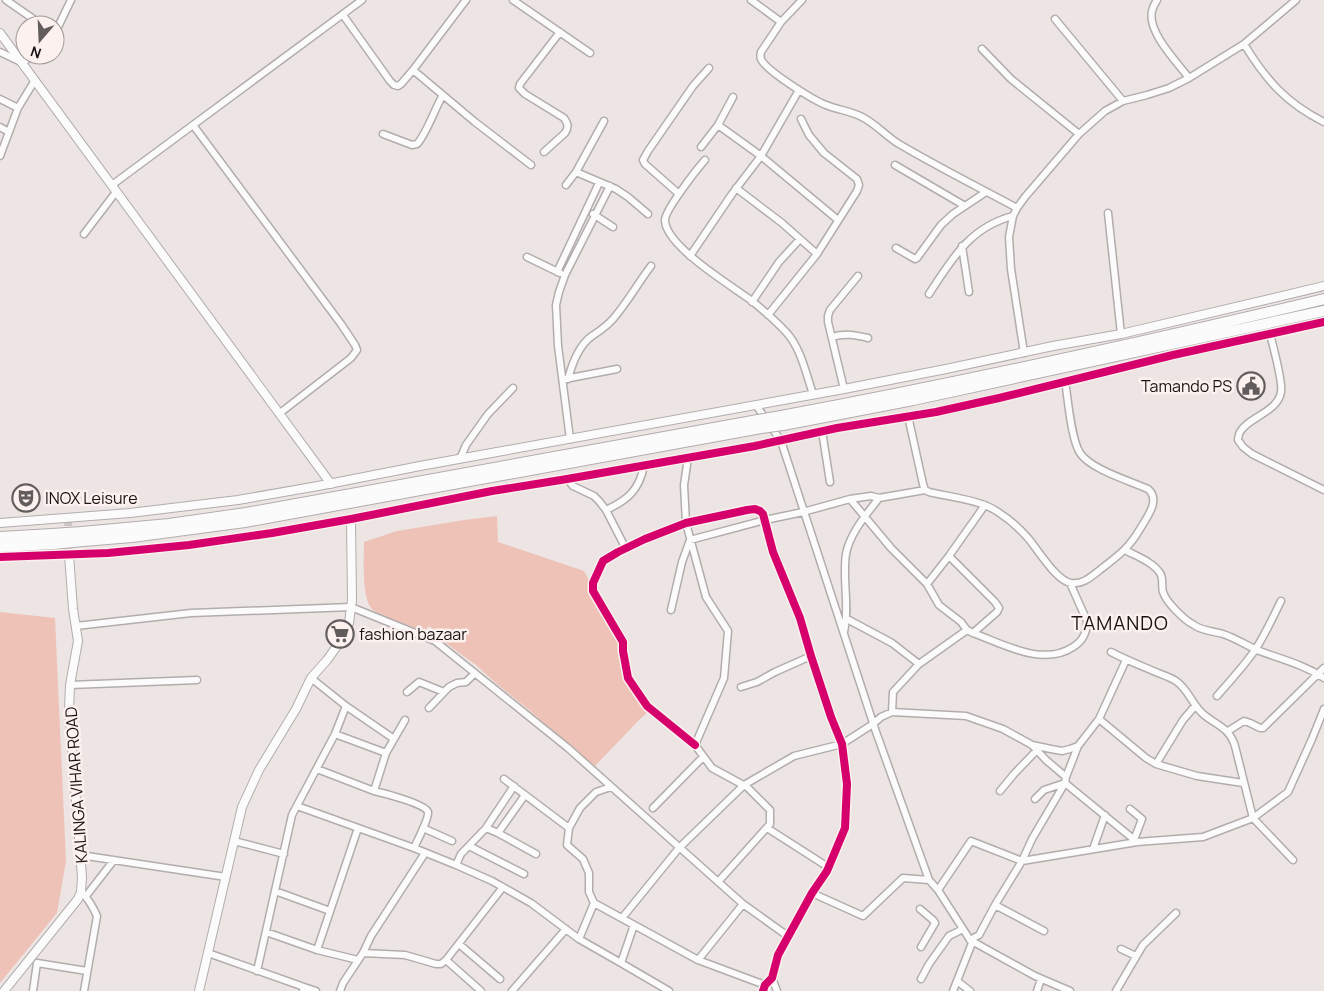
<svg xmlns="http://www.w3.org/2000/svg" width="1324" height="991" viewBox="0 0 1324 991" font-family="Manrope,sans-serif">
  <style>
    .green { fill: #eec2b6 }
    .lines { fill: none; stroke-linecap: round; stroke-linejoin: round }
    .tertiary-tunnel { stroke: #ccc6c5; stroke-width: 8; stroke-dasharray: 8 4; stroke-linecap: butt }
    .minor-casing { stroke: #b2adac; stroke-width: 9 }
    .tertiary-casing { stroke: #b2adac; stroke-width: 10 }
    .trunk-casing { stroke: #b2adac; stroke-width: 12 }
    .minor { stroke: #fcfbfb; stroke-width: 6 }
    .tertiary { stroke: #fcfbfb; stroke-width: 8 }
    .trunk { stroke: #fcfbfb; stroke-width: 10 }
    .trunk-bridge-casing { stroke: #b2adac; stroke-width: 12; stroke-linecap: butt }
    .trunk-bridge { stroke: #fcfbfb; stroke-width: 10 }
    .cycleway-casing { stroke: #fcf1ee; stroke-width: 11 }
    .cycleway { stroke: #d6006c; stroke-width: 8 }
    .labels { text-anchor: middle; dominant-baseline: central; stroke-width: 5; stroke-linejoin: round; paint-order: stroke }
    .poi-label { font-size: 16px; fill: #181413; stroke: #fcf1ee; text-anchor: start }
    .street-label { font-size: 16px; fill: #181413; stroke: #fcf1ee }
    .quarter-label { font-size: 19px; letter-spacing: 1px; fill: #181413; stroke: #fcf1ee }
  </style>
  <rect width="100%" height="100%" fill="#ece5e4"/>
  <!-- green -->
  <path class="green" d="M497,516L498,542L584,571L622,643L627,680L649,711L639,720L594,767L528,709L498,685L476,665L440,639L442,636L429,626L424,631C411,626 383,618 373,610C361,600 364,557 364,542L397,531L464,520Z
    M0,612L55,618L66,861L57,913L0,983Z"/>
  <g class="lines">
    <!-- tertiary-tunnel -->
    <path class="tertiary-tunnel" d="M68,518L69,555"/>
    <!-- minor casing -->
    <g class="minor-casing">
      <path id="minor" d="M6,0L42,25
        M513,0L590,53
        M751,0L781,22
        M802,0L781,22L761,52C760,55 760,56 761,59C765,70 813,100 826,105C838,110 851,111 862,117C876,124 886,136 899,144C938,167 978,187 1017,208
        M1157,0C1155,3 1153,7 1152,11C1147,32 1177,62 1189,78
        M343,15L390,81L394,85L398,86L401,84L413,70L466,0
        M1055,19L1123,101
        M55,31L59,25L71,0
        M1244,44C1266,80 1286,103 1324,122
        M982,49L1011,79L1079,134
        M0,52L23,63L32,55
        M413,70L475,122L531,165
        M0,99L18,108
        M193,125L362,0
        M718,125L761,156L838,220
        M0,127L9,132
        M383,134L412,145L417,144C426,135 435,108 443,95
        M701,147L718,125L733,97
        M544,152L565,133C569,127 568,124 564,118L525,94L519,88L520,84L560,32
        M0,156L18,108L35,80
        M705,160C697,169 665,210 665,220C665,246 732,286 752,301C763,310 776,321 786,332C801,348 806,374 813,394
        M895,165L965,206
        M576,172L616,189L628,197L648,214
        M112,185L193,125L341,324L355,345L357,350L351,358L280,413
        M566,185L576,172L604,121
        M736,188L782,223L817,254
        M679,194L645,164L643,160L648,151L693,86L709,68
        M1108,213L1121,334
        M593,214L613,227
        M84,234L116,192
        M962,246L969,292
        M896,248L915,259L917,258L941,225L953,214L986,192
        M690,256L732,194L761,156L799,90
        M527,257L560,273
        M557,272L599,183
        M929,294C952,259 970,227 1013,216
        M752,302L779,262L800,239
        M768,315L817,254L857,191L859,185L857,179L824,153L809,135L801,119
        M1270,334C1273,346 1283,382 1281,392C1278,412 1247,418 1240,432C1239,433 1238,439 1238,440L1243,447L1252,454L1324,490
        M832,337C845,333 855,335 868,338
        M1024,353L1011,269L1009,237L1013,216L1017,208L1025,197L1079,134L1105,111L1123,101L1147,95L1169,88L1189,78L1244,44L1296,0
        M565,379L617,369
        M568,379C572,364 579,345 592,336C601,330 606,327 613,319C627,303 638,283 651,266
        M844,389L828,322V316L830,310L858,276
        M756,405L781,441L875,729L929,880L938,890L972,943L953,991
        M908,416L923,484L925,490L929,492C950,497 981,500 998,512C1009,519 1019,528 1027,537C1037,548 1056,581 1071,583C1083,585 1092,576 1101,569C1118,556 1129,548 1140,529C1147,517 1161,500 1148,489C1130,481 1090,469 1080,453C1071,439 1068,399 1065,381
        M822,431L830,482
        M570,439L558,346L556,305L559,292L565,275L610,186
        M688,458L684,485L686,523L706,597L728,631L724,678L695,745L712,768L747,787L770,810V824L718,882
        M460,459L466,445L488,414L513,388
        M567,479L573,486L594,496L599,501L606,510L626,549
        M850,499L891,548L927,584L939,605L961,622L967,630L973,633C1003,644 1043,667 1073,647C1083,641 1087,632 1087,621L1070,583
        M606,510C628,500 639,490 644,466
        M1125,550C1136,556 1153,562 1160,573C1164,579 1161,586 1163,592C1166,602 1184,620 1194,625C1202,631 1213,631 1223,634C1235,638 1246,645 1257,650C1280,659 1303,664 1324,678
        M949,556L995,602L999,608L997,612L973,633
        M927,584L949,556L985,505
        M671,610L682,562L690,540L765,520L803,512L850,499L871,496L879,498L925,490
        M847,619L892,643L919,664
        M76,626L191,613L351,607L435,641L568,748L743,904L789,937
        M844,632C850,606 842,580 846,554C850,533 866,515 879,498
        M1111,652C1126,660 1142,666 1158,673C1163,675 1170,677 1176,681C1188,689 1192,704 1203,714C1217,726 1229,727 1235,746L1253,818L1293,860
        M311,678L346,706L394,739L386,753L335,734
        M70,685L197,680
        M741,687L757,682L775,672L811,656
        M407,692L419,682L444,692
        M1217,696C1230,681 1244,666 1255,650C1265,635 1273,617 1281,601
        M429,708L449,687L457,683L466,682L475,673
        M892,712L893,692L919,664L967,630
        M1099,719L1146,758L1156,764L1197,776L1243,783
        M1228,731L1244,721L1250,723L1260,728H1263L1324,668
        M394,739L405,720
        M695,745L647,706L628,678L623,651V642L593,591V583L603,561L618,552L645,539L686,523L747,510L755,509L760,511L763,514L773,552L800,618L811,656L831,717L842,744L847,784L845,828L827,871L812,893L778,955L772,978L765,985L763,991
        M1156,764L1183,720L1195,706
        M317,769L374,791L386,753
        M1066,777L1078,746
        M504,779L569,828
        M611,787L596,792L580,808L569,828L567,845L583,859L589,873V892L594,903L698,960L765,985
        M374,791C383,793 426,804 428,812C429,819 417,841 414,848
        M1000,791L1014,774L1037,750
        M1035,799L1044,790L1065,783L1137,842
        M297,806L414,848L456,865L492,881L531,903L579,939L594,903
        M653,808L703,757
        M1130,809L1142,819L1134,840
        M423,828L452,841
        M486,828L498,833L536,854
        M767,828L828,867
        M498,833L525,795
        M234,841L284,854
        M469,846L524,874
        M1093,849L1105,815
        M80,855L226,877
        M456,865L461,854L486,828L514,786
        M938,890L971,841L1022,861L1137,842L1203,837L1253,818L1288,792L1312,739L1324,709
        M275,891L330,911
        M81,892C89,899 93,907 97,916L84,991
        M812,893L863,916L903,878L929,880
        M86,896L114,860
        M995,905L1044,931
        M920,909L933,920L935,923L921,947
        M622,918L679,848L744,785L794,756L842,744L873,724L881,717L892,712L966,716L1003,729L1032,745L1051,749L1062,751L1070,749L1078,746L1099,719L1126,660
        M266,932L317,950L358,960
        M579,939L621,963L634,925
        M970,940L979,935L995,905L1022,861L1032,839L1065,783L1066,777L1046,760L1032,745
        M970,940L1035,976L1070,991
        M459,944L500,979
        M1121,949L1136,956
        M317,950L358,828
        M208,953L304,987L303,991
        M363,953L405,955L436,964H441L446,960L503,887
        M446,960L481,991
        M698,960L743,904
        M621,963L669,991
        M257,971L292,815L335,734L346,706
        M772,978L777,991
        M921,979L929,964L949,936L963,929
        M957,981L970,991
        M304,987L316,991
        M33,991L37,963L87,971
        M340,991L343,983L363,953L371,936L425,853
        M512,991L566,929
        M1037,991L1041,979
        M1116,991L1143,945L1176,913"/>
    </g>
    <!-- tertiary casing -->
    <g class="tertiary-casing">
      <path id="tertiary" d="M0,33L331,484
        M0,523L130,513L238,500L318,486L420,466L844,389L946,369L1053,346L1121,334L1324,286
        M0,557L108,553L189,545L272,533L351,519L492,491L567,479L755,446L837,428L936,412L999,398L1173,355L1324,322
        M4,991L78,899L81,892L82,877L69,710L70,685L78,641L73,609L69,555
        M199,991L242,807L259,770L296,709L311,678L327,660L342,639L349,623L352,600L351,519"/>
    </g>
    <!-- trunk casing -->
    <g class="trunk-casing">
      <path id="trunk" d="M781,416C963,382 1144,342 1324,299
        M783,425L913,400L1324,311
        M82,532L169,524L246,513L758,420
        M0,537L52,534
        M83,541L132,537L245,522L761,428
        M0,547L53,544"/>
    </g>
    <!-- minor -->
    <use href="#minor" class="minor"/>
    <!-- tertiary -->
    <use href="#tertiary" class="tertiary"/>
    <!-- trunk -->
    <use href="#trunk" class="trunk"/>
    <!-- trunk-bridge casing -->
    <g class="trunk-bridge-casing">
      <path id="trunk-bridge" d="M758,420L781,416
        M761,428L783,425
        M52,534L82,532
        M53,544L83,541"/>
    </g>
    <!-- trunk-bridge -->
    <use href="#trunk-bridge" class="trunk-bridge"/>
    <!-- cycleway casing -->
    <g class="cycleway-casing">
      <path id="cycleway" d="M0,557L108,553L189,545L272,533L351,519L492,491L567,479L755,446L837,428L936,412L999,398L1173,355L1324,322
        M695,745L647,706L628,678L623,651V642L593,591V583L603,561L618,552L645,539L686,523L747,510L755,509L760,511L763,514L773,552L800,618L811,656L831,717L842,744L847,784L845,828L827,871L812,893L778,955L772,978L765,985L763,991"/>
    </g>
    <!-- cycleway -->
    <use href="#cycleway" class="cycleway"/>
  </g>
  <!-- icons -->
  <defs>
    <g id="civic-ring" transform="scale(1.4375)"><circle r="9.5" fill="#fcf1ee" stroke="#625d5c" stroke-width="1.5"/><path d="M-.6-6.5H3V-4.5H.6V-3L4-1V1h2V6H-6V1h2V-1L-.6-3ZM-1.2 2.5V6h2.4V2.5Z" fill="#625d5c"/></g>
    <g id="theatre-ring" transform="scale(1.4375)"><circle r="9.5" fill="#fcf1ee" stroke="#625d5c" stroke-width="1.5"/><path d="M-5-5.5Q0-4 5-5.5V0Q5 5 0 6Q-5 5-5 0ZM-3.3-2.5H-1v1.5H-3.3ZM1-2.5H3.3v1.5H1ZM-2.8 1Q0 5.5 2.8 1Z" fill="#625d5c"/></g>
    <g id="supermarket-ring" transform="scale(1.4375)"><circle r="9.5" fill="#fcf1ee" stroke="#625d5c" stroke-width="1.5"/><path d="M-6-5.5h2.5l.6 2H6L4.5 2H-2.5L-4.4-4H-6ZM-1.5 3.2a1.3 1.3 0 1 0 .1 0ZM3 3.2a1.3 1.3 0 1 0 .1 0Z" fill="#625d5c"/></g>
  </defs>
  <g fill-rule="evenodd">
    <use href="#civic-ring" x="1251" y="386"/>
    <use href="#theatre-ring" x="26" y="498"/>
    <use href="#supermarket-ring" x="340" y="634"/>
  </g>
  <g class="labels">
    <!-- poi labels -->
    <g class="poi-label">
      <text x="1232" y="386" text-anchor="end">Tamando PS</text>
      <text x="45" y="498">INOX Leisure</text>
      <text x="359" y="634">fashion bazaar</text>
    </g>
    <!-- street labels -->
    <g class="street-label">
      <text transform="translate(76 785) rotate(-94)">KALINGA VIHAR ROAD</text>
    </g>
    <!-- quarter labels -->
    <g class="quarter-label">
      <text x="1120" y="623">TAMANDO</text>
    </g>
  </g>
  <!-- north arrow -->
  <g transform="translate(40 40) rotate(199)"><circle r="24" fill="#fcf1ee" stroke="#a19996"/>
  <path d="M0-4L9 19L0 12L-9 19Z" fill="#625d5c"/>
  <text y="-8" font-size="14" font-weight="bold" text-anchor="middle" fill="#181413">N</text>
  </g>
</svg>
